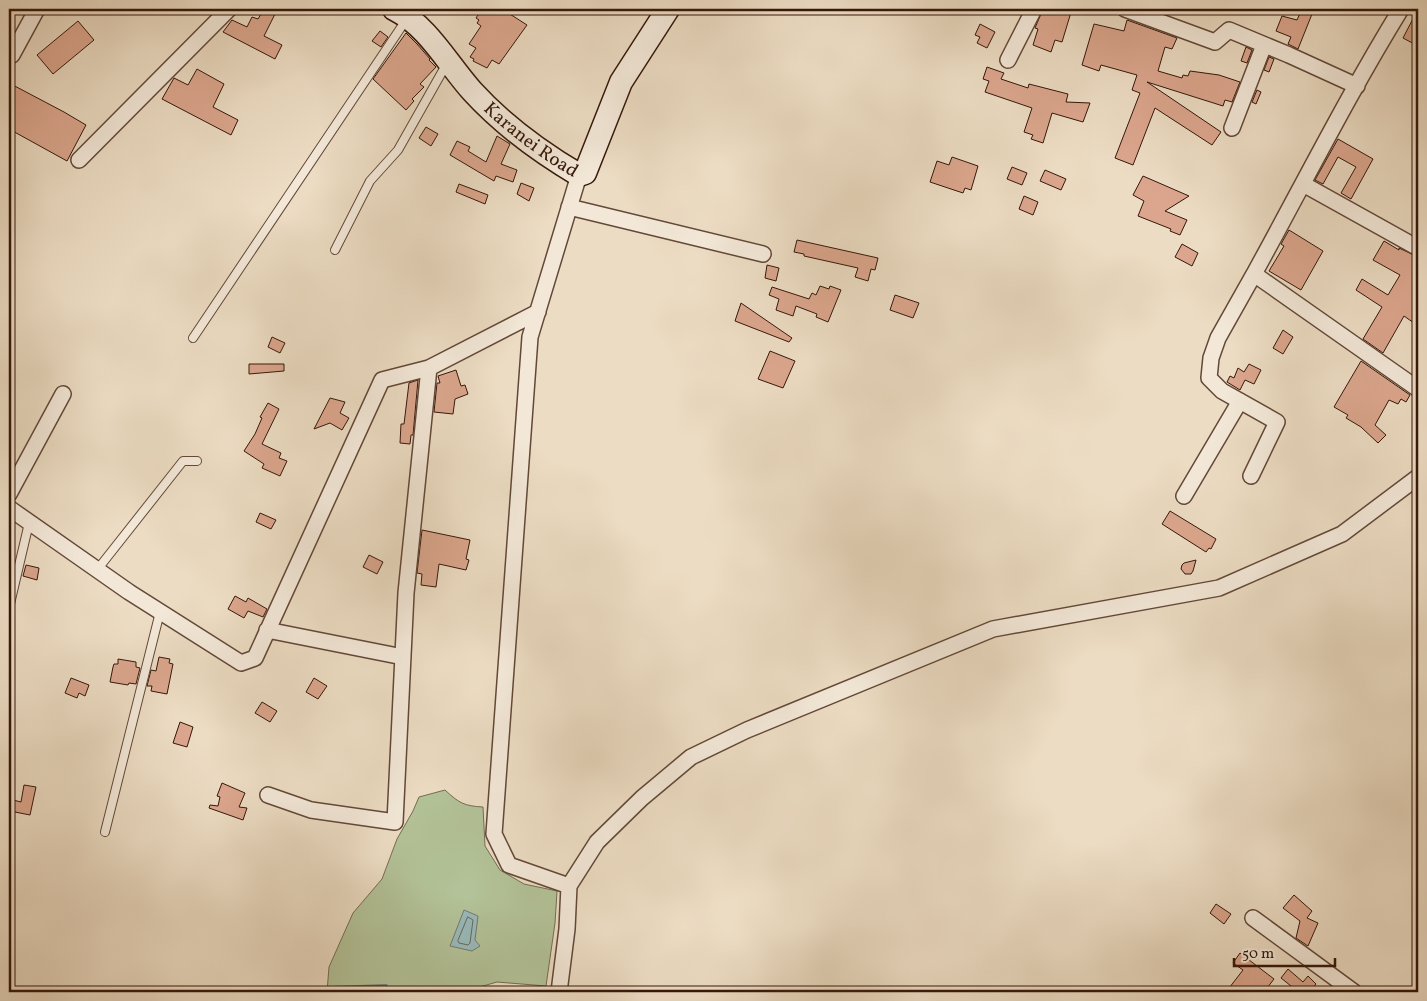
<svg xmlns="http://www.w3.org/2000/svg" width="1427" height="1001" viewBox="0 0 1427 1001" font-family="Vollkorn,serif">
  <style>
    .green { fill: #b3c298; stroke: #746c51 }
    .water { fill: #99bab9; stroke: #717973 }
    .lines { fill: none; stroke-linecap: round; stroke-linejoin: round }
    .shore { stroke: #676862; stroke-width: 1 }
    .stream { stroke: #717973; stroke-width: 4 }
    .building { fill: #dba68d; stroke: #35170a }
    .lane-casing { stroke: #634838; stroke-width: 10 }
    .street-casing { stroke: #634838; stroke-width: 18 }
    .secondary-casing { stroke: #35170a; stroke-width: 25 }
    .lane { stroke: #f3e8d8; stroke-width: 8 }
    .street { stroke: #f3e8d8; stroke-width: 15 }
    .secondary { stroke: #f3e8d8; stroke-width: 22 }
    .labels { text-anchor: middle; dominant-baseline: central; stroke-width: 5; stroke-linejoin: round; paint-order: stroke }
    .street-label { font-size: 19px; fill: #35170a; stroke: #f3e8d8 }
  </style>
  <rect width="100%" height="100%" fill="#ecdcc3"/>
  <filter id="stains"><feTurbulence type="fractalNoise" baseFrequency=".004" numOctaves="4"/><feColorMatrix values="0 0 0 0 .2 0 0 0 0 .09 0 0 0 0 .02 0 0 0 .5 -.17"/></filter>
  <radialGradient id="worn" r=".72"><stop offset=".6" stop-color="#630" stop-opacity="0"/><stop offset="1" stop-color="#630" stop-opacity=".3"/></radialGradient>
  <!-- green -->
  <path class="green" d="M445,790C459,803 464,806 483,807L485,846L500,870L524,884L557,891L555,923L546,986L497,982L469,990L466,992H327L329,967L353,913L382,879L397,839L413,811L419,797Z"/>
  <!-- water -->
  <path class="water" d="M464,910L478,916L475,940L480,946L472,951L450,946Z"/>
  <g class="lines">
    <!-- shore -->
    <path class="shore" d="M468,917L473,920L470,943L468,945L459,943L458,941Z"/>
    <!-- stream -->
    <path class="stream" d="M228,992L386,986"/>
  </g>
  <!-- building -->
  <path class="building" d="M264,9L275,14L264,36L282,45L275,59L223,32L232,20L247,27L252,17L258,19Z
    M482,9H502L527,25L499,64L492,60L487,68L473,61L474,59L470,57L476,48L469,44L481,26L477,23L479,20L476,18Z
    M1043,9H1072L1062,42L1055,40L1051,52L1033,45L1038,29L1035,28Z
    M1302,9H1314L1298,49L1288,44L1291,37L1276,31L1282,16L1297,20Z
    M1418,9V46L1403,38Z
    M1127,20L1177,38L1172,49L1165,47L1158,71L1182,78L1183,75L1188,76L1190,71L1219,75L1240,82L1232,102L1225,100L1223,106L1147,82L1221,132L1212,145L1155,108L1133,165L1115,158L1140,93L1132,90L1137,75L1101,65L1099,71L1082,65L1094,24L1124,31Z
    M78,21L94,40L53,74L37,55Z
    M980,24L995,32L987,48L977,43L980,37L975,35Z
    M380,31L388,37L381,47L372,41Z
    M406,33L417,44L430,59L429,60L436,67L420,84L424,87L412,99L414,101L406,110L373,79Z
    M1246,47L1252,50L1247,63L1241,61Z
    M1269,57L1274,59L1269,72L1264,70Z
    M987,67L1004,73L1001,79L1028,88L1029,84L1068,94L1066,102L1090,103L1083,122L1052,113L1043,143L1031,139L1033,135L1024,132L1032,108L985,92L989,81L983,79Z
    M197,69L224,84L213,107L238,120L231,135L162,99L174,78L188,85Z
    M9,83L64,112L86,125L67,161L9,129Z
    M1257,90L1261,92L1256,104L1252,102Z
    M426,127L438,134L431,146L419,138Z
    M497,136L510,144L501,164L517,170L513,182L496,176L494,181L450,155L457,141L470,147L468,151L486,162Z
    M1338,139L1373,159L1351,199L1341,193L1356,167L1338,157L1323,184L1315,180Z
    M952,157L978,166L971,190L965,188L963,193L930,182L937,161L949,165Z
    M1012,167L1027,173L1022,185L1007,179Z
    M1045,170L1066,179L1061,190L1040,181Z
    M1143,176L1189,196L1165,211L1187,220L1180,235L1170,231L1171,229L1138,216L1144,201L1133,195Z
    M521,183L534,188L529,201L517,194Z
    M459,184L488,195L485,204L456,192Z
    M1024,196L1038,202L1033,215L1019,209Z
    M1289,230L1323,251L1301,290L1269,271L1284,246L1281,244Z
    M797,240L878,258L875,270L871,269L868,281L855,277L858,268L804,256V254L794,252Z
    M1384,241L1399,250V248L1418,257V316L1414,323L1404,316L1383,353L1363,339L1382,307L1356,290L1362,279L1388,295L1400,275L1373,260Z
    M1182,244L1198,253L1192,266L1175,257Z
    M767,265L779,268L776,281L765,278Z
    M820,286L829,289L830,286L841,290L828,322L816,317L817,314L796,306L793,316L776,310L779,299L769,295L772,287L809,299L812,293L816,295Z
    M895,295L919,303L913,318L890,310Z
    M741,303L792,338L789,342L735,321Z
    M1283,330L1293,337L1283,354L1273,348Z
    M272,337L285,343L280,353L268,347Z
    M770,351L795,361L783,388L758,379Z
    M1361,361L1410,395L1406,402L1401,399L1398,404L1389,400L1375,425L1386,435L1378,443L1361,427L1346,418L1348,415L1334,407Z
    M249,364H284V371L249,374Z
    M1249,364L1261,370L1254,384L1245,380L1240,390L1227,382L1230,376L1234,378L1238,368L1244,372Z
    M456,370L461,386L465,385L468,394L455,399L453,414L434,412L437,383H440L438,376Z
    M418,380L413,435H411L410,444L400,443L401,424H404L409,383Z
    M330,398L345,402L340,413L349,418L342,430L330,423L314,429Z
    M268,403L279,409L262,444L281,453L279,458L287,461L280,476L262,468L264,464L244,451L255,434L262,418L260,417Z
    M1170,511L1216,539L1211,549L1209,548L1206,552L1162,524Z
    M260,513L276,520L271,529L256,522Z
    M422,530L470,540L466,559L469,560L466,570L439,564L436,587L421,585L422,574L417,573Z
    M369,555L383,562L377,574L363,567Z
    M1196,560L1193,571L1191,574H1185L1181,569L1182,565L1184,563Z
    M26,565L39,568L37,580L23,576Z
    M235,596L246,602L248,598L267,609L263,617L248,611L244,618L228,609Z
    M159,657L170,659L169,663L173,664L167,694L151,691L152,686H147L151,670L156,671Z
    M118,659L136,662V667L140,668L136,684L129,683L128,685L110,682L113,667L114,664H118Z
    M71,678L89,685L85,696L79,693L77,698L65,693Z
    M314,678L327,686L318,699L306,692Z
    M262,702L277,711L270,722L255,713Z
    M180,722L193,727L187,747L173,743Z
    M222,783L245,793L239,807L247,808L243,820L209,808L210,805L218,806L220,797L217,796Z
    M24,785L36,787L30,815L10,811L13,800L21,802Z
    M1294,895L1312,911L1307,918L1318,923L1308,946L1296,938L1300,921L1283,908Z
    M1216,904L1231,914L1224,924L1210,913Z
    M1240,953L1274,979L1264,992H1226L1243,970L1233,963Z
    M1288,969L1303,982L1308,976L1316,984L1311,990L1314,992H1294L1296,990L1281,978Z"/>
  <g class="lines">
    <!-- lane casing -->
    <g class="lane-casing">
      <path id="lane" d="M335,250L370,181L398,150L446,65
        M193,338L406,20
        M97,570L183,461H197
        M9,608L29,523
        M105,832L160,612"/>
    </g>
    <!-- street casing -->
    <g class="street-casing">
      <path id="street" d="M1125,9L1215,42L1229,30L1289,55L1357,86
        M1401,9C1348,95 1303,185 1254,274L1418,389
        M12,55L37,9
        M1008,60L1034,9
        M1232,128L1264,45
        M79,160L229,9
        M1303,184L1418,248
        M569,207L763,254
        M1251,476L1277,422L1222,391L1209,378L1211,358L1218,338L1254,274
        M9,494L63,394
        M1184,496L1240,401
        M9,508L129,592L241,663L255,658L382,380L429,368L538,312
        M267,630L403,657
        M268,795L311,810L395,822L406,593L429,368
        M569,886L509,865L494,834L530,337L579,175
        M1253,918L1354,992
        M559,992L567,929L569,886L597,842L642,798L691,757L747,730L993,629L1219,588L1342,534L1418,477"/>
    </g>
    <!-- secondary casing -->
    <g class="secondary-casing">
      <g id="secondary">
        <path id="s1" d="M394,9C428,26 447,63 472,91C503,125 540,152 579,175L585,173L621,82L668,9"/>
      </g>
    </g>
    <!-- lane -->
    <use href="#lane" class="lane"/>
    <!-- street -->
    <use href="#street" class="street"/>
    <!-- secondary -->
    <use href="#secondary" class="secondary"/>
  </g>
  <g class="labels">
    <!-- street labels -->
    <g class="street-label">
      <text stroke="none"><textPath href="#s1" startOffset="191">Karanei Road</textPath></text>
    </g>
  </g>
  <!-- margin -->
  <rect width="1427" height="1001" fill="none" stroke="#ecdcc3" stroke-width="30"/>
  <rect x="10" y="10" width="1407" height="981" fill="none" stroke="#35170a" stroke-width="2.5"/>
  <rect x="15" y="15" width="1397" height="971" fill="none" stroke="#35170a"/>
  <!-- scale -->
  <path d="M1234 958v8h101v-8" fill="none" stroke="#35170a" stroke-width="2.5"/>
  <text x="1242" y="958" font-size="15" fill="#35170a" stroke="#f3e8d8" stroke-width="4" paint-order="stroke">50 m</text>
  <rect width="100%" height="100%" filter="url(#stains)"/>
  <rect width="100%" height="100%" fill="url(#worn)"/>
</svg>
